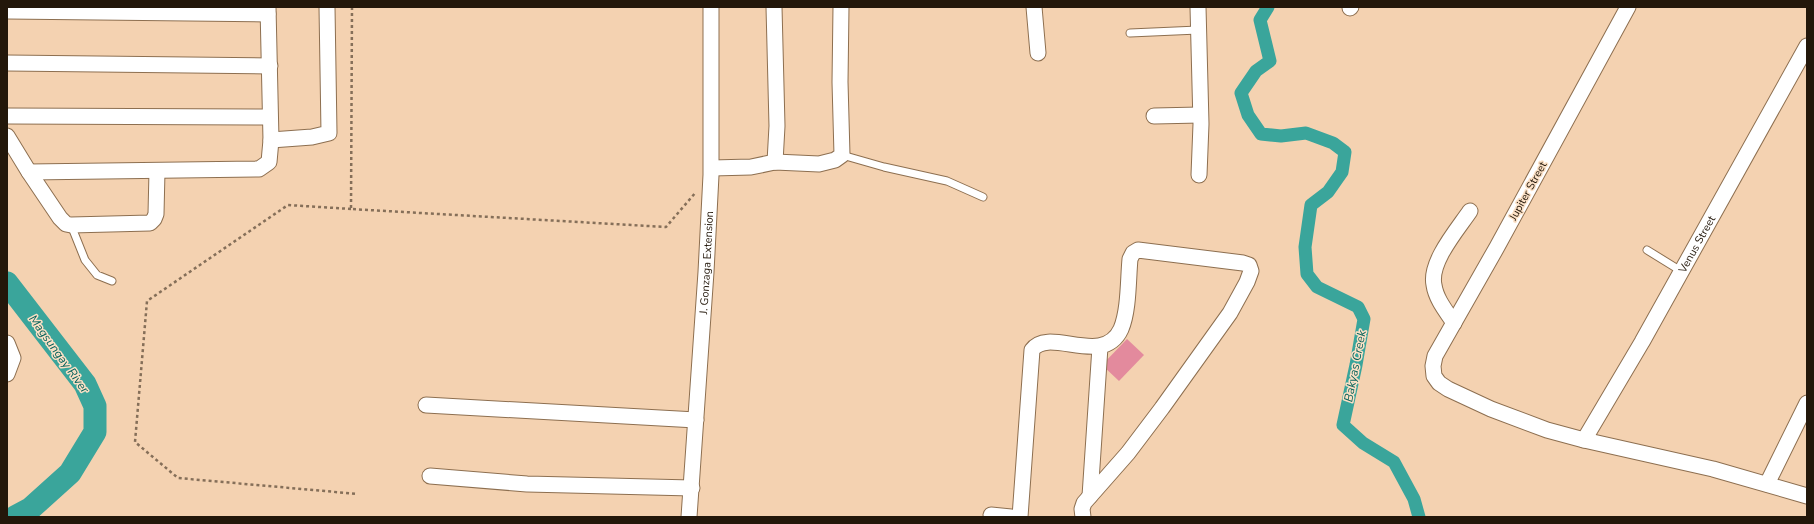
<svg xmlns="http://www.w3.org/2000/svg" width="1814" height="524" viewBox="0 0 1814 524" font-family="'Nunito Sans',sans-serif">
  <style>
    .green { fill: #e38a9d }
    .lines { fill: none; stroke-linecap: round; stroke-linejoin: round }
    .canal { stroke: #3aa59b; stroke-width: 13 }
    .river { stroke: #3aa59b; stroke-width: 23 }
    .service-casing { stroke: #8d6f50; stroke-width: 9 }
    .minor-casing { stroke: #8d6f50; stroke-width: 17 }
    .path { stroke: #856f59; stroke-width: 2.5; stroke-dasharray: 3 3; stroke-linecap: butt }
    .service { stroke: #fff; stroke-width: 7 }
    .minor { stroke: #fff; stroke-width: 15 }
    .labels { text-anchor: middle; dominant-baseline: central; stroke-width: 3; stroke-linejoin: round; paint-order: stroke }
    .street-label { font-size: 11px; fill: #23170a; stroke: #fce1c6 }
    .water-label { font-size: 12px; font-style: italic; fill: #07635c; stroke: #fce1c6 }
  </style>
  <rect width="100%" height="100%" fill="#f4d2b1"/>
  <!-- green -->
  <path class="green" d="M1127,339L1144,355L1119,381L1102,365Z"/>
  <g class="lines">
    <!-- canal -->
    <path class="canal" d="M1268,7L1260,20L1270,61L1256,71L1241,93L1248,115L1261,134L1281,136L1306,133L1333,143L1345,152L1342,172L1328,192L1311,205L1305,247L1307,274L1317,287L1358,307L1364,319L1356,365L1343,425L1363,443L1394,462L1414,499L1419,517"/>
    <!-- river -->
    <path class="river" d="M7,283L85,384L95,406V432L70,473L30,509L15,517"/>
    <!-- service casing -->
    <g class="service-casing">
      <path id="service" d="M1130,33L1198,30
        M842,155L884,167L947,181L983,197
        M71,225L85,260L97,275L112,281
        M1647,250L1681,271"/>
    </g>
    <!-- minor casing -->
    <g class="minor-casing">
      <g id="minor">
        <path d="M774,7L777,126L775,162"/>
        <path d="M1034,7L1038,53"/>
        <path d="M1198,7L1201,124L1199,175"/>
        <path d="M1628,7L1497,247L1435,356L1433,366L1434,376L1439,383L1448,389L1491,409L1547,430L1584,440L1713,469L1807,496"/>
        <path d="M1350,8L1351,7"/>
        <path d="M7,11L268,14"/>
        <path d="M7,63L270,66"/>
        <path d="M7,116L269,117"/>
        <path d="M1154,116L1200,115"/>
        <path d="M7,136L29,172L60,218L66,224L71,225L150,223L154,219L156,214L157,171"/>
        <path d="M271,140L312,137L329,133L327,7"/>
        <path d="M712,168L751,167L775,162L819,164L835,160L842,155L840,82L841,7"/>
        <path d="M29,172L259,169L269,162L271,140L268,7"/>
        <path d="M1454,323C1446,311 1436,299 1434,285C1429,262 1458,229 1470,211"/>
        <path d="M7,343L13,358L7,374"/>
        <path d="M426,405L696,420"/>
        <path id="s1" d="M1584,440L1642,342L1807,46"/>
        <path d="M430,476L527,484L692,488"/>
        <path d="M1767,484L1807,403"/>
        <path d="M1090,496L1100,347"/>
        <path d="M991,515L1011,517"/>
        <path id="s2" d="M689,517L706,272L711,175V7"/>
        <path d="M1020,517L1032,350C1049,326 1103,368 1121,329C1129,310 1128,280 1130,259L1133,253L1138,250L1243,263L1249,265L1251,271L1247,282L1230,313L1162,408L1128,453L1084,503L1082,509L1083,517"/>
      </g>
    </g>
    <!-- path -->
    <path class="path" d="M352,7L351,209L666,227L696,192
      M351,209L288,205L147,301L135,442L178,478L358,494"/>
    <!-- service -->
    <use href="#service" class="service"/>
    <!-- minor -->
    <use href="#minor" class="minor"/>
  </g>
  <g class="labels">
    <!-- street labels -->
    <g class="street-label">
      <text transform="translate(1528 191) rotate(-61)">Jupiter Street</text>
      <text stroke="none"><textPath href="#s1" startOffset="226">Venus Street</textPath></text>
      <text stroke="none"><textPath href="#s2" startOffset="255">J. Gonzaga Extension</textPath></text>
    </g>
    <!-- water labels -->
    <g class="water-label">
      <text transform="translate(59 354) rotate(54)">Magsungay River</text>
      <text transform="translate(1355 366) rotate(-79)">Bakyas Creek</text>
    </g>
  </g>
  <!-- border -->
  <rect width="1814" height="524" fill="none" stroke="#23170a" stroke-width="16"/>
</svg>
